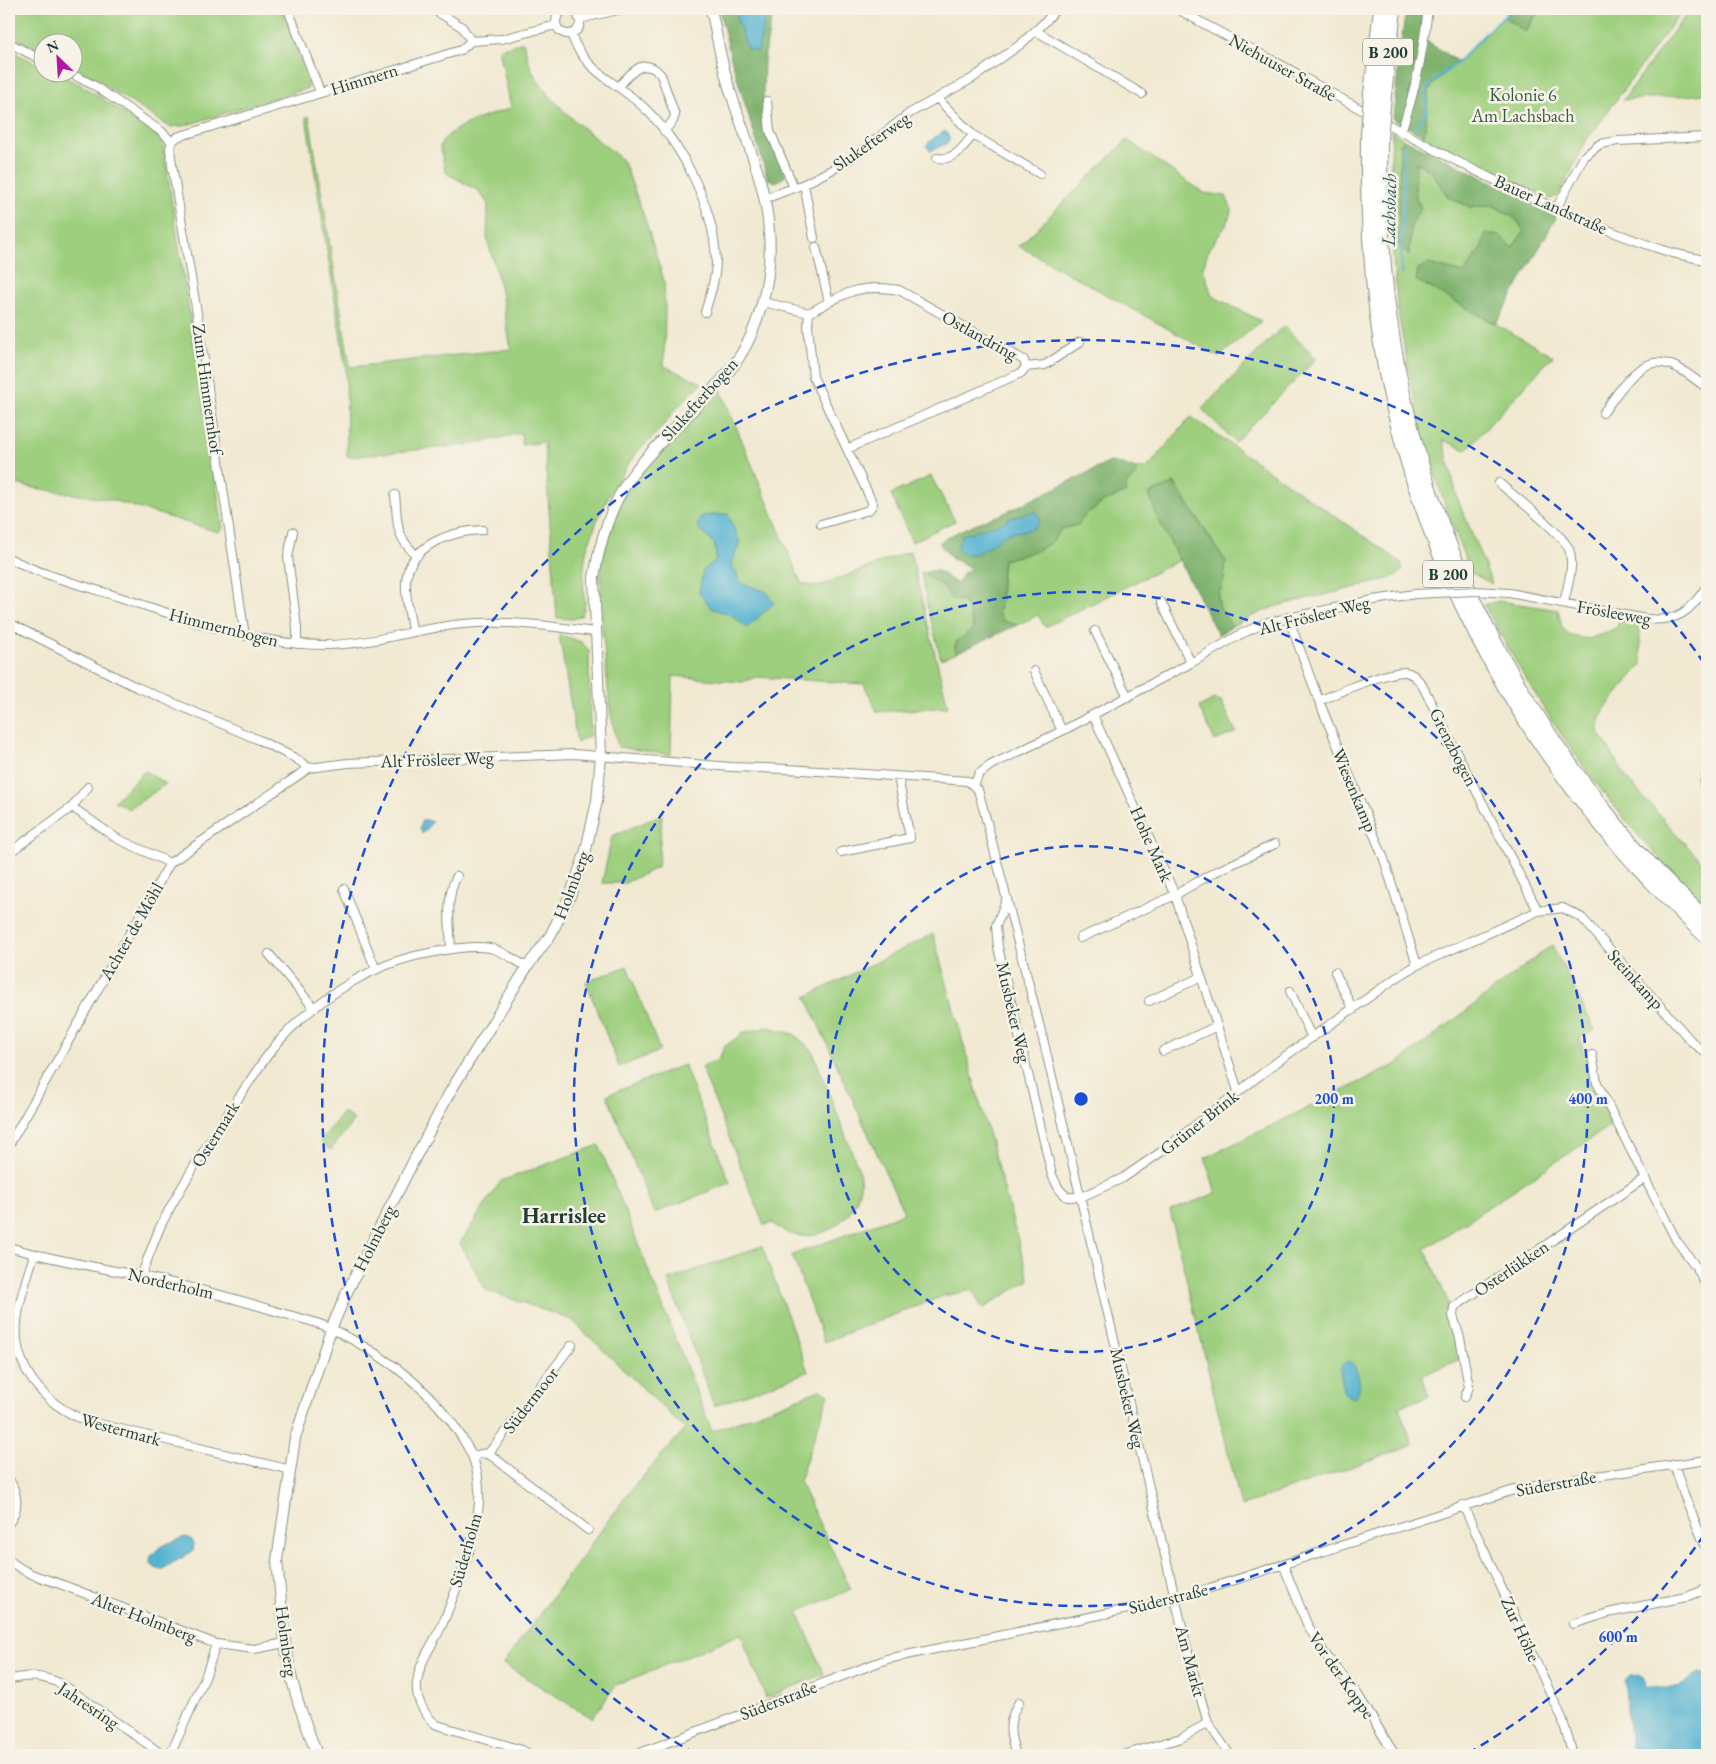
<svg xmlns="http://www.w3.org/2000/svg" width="1716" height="1764" viewBox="0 0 1716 1764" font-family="'EB Garamond',serif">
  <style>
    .green { fill: #9ecf7e; stroke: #5e8659; fill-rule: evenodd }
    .forest { fill: #7eb26d; stroke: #4e7850; fill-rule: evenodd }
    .water { fill: #52b2d0; stroke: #387882 }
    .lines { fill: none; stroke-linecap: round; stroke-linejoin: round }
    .stream { stroke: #52b2d0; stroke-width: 2.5 }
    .minor-casing { stroke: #889383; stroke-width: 10 }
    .tertiary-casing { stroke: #889383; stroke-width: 12 }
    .trunk-casing { stroke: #889383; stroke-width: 16 }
    .minor { stroke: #fff; stroke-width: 8 }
    .tertiary { stroke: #fff; stroke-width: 10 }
    .trunk { stroke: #fff; stroke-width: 14 }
    .minor-bridge-casing { stroke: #889383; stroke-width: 10; stroke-linecap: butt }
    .trunk-bridge-casing { stroke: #889383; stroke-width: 16; stroke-linecap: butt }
    .minor-bridge { stroke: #fff; stroke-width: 8 }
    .trunk-bridge { stroke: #fff; stroke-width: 14 }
    .ring { fill: none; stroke: #1d4ed8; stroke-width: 2.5; stroke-dasharray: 9 6 }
    .labels { text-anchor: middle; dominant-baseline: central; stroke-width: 5; stroke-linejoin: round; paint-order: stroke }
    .shield { fill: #f7f3e8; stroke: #60746a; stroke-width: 1 }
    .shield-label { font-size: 16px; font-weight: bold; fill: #1f3d34 }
    .street-label { font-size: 18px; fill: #1f3d34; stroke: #f7f3e8 }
    .park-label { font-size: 18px; fill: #385a43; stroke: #f7f3e8 }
    .water-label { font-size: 19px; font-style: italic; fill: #2c5a5b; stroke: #f7f3e8 }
    .district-label { font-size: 22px; font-weight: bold; fill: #1f3d34; stroke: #f7f3e8 }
    .centre { fill: #1d4ed8; stroke: #f7f3e8; stroke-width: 2.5 }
    .ring-label { font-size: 15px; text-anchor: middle; font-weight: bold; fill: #1d4ed8; stroke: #f7f3e8; stroke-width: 5; stroke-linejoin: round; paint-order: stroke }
  </style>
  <rect width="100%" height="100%" fill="#f7f3e8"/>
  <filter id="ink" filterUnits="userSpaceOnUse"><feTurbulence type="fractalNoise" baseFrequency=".02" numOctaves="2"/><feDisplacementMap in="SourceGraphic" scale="10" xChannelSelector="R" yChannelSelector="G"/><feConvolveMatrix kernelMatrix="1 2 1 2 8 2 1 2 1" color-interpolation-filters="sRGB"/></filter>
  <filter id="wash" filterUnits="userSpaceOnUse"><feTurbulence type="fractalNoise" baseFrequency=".0096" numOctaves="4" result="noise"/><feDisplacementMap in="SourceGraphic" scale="20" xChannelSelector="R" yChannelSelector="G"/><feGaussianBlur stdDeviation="1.12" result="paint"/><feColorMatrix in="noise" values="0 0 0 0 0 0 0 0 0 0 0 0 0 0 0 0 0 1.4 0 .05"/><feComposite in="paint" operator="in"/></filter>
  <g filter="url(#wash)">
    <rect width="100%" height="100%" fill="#f1e9d2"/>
    <!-- green -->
    <path class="green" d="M9,9H282L307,77L308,88L183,126L170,127L93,78L73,67L72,42H42V52L9,35Z
      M1540,9H1683L1586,141L1560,193L1556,197L1550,199L1424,136L1429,91L1434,83L1458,62L1494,25L1504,17L1525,32Z
      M1690,9H1707V94L1623,100Z
      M523,42C527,54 529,67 536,78C557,110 591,134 620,158L625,165L645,219L664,281L665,306L664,366L702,383L670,415L669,419L651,439L637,451L611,491L597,521L586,551L583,578L585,604L582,615L573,619L557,618L544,442L522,445L521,433L474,444L347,457L346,370L306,117L309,116L350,367L511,349L500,286L487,238L488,204L479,191L448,174L445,170L440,147C447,125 490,116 511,108L499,49Z
      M9,50L42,66V72L56,73L83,86L156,135L163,144L223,529L218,532L112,500L29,487L9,482Z
      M1392,132L1404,139L1400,144L1409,255L1411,225L1421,208L1415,196L1416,162L1431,171L1448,197L1470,207L1494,206L1515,218L1524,231L1512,248L1486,234L1481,248L1464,273L1428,264L1416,280L1553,356L1466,450L1443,440L1457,497L1492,584L1470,572L1444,502L1425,442L1411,383L1398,312L1393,256L1390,188Z
      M1127,140L1204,193L1226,196L1232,210L1225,227L1209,248L1203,268L1212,296L1261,321L1219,357L1019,246Z
      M1283,326L1317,358L1235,442L1202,409Z
      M720,388L801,583L817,587L910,551L948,707L877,712L864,684L758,677L742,682L673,676L671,755L618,747L610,710L602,624L601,563L620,502L654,454ZM727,514L731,563L741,583L767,592L730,614L712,609L704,570L716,560L715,545L697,526L701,516Z
      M1191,417L1401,562L1403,570C1394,579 1380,581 1368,584C1337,593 1305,598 1274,607C1260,612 1246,619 1232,626L1220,608L1218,597L1224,579L1226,562L1175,483L1149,494L1173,549L1180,560L1045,627L1038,615L1017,625L1003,621L998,613C1002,596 1001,578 1003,560C1025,554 1050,551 1061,529L1078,525L1088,512L1093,510L1103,502L1125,493L1127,483L1135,476L1136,469L1147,468Z
      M931,476L955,521L912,542L891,494Z
      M927,572L926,576C931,579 937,581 941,585C949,592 950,602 963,601L969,612L974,629L956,642L955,647L956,653L941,659L927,604L921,573Z
      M1499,601L1558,610L1562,627L1571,636L1589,639L1616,628L1620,620L1639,624C1641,638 1639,650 1642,664L1604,710L1597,729L1628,780L1707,868V905C1641,846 1586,775 1539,700C1519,670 1502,636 1484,605Z
      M559,634L581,642L589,650L590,735L577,743Z
      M1214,699L1221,701L1236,732L1215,741L1199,707Z
      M145,771L166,784L129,809L114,801Z
      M662,815L658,867L625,883H602L612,836Z
      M933,934L1029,1280L982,1309L973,1290L943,1296L824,1342L792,1255L904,1213L806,997Z
      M1552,945L1595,1030L1580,1038L1594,1092L1613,1124L1425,1249L1449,1304L1447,1311L1460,1359L1422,1376L1429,1396L1399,1407L1413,1445L1241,1506L1170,1211L1216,1193L1205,1158L1397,1064Z
      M627,966L660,1051L619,1067L586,982Z
      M769,1027L794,1034L812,1050L859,1170C859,1175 861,1181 860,1186C857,1215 828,1238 800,1236C789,1235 780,1229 772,1223L764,1225L701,1067L718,1060L725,1046L745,1032Z
      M684,1065L730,1183L654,1213L607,1095Z
      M343,1112L354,1120L331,1150L320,1142Z
      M599,1145L712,1431L820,1390L829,1394L799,1481L851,1589L798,1612L824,1674L766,1698L741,1634L616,1685L592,1718L503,1664L630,1491L685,1429L572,1320L486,1290L460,1243L501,1181Z
      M762,1246L808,1372L714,1406L668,1280Z"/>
    <!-- forest -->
    <path class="forest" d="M719,9H773L764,59L763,96L767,133L786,176L776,182L768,179L731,58Z
      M1406,9H1423L1420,37L1458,62L1434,83L1429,91L1424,136L1393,119L1400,51Z
      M1508,9H1540L1525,32L1504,17Z
      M1404,139L1554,212L1556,218L1496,324L1416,280L1418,269L1428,264L1464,273L1481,248L1486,233L1500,235L1512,248L1524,231L1515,218L1494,206L1470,207L1448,197L1431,171L1416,162L1415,196L1421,208L1411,225L1409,256L1398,245L1400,144Z
      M1110,462L1123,464L1136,469L1135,476L1127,483L1125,493L1103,502L1093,510L1088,512L1078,525L1061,529C1050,551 1025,554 1003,560L1000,585L1001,601L998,613L1003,621L1017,625L956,653L955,647L956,642L973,629L969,612L963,601L952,600L943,586L926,576L927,572L936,570L958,584L964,572L971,569L962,563L952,559L939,543C953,533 981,520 998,516ZM1036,511L1033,529L1009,533L1004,522L1010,518Z
      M1175,483L1177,489L1226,562L1224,579L1218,597L1220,608L1232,626L1218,635L1156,515L1149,494Z"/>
    <!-- water -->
    <path class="water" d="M737,9H765V18L758,52L747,49L737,19Z
      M945,131L950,138L948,143L930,151L926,145L935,137Z
      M1036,511L1040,520L1033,529L1009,533L976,554H962L957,547L962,535L1004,522L1010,518Z
      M728,514L740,543L731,563L741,583L767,592L774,603L747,628L730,614L712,609L699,593L703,570L716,560L715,545L697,526L701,516Z
      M422,820H427L432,822L422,834L420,828Z
      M1346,1362H1351C1359,1371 1364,1389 1354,1397L1348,1396L1343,1391L1340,1369L1342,1365Z
      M185,1537C193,1538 195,1543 193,1551L161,1570L155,1568L151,1563L150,1558C158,1545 172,1542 185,1537Z
      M1699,1673H1707V1755H1632L1624,1680L1629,1675L1638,1674L1645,1678L1646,1688H1678Z"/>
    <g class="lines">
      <!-- stream -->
      <path class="stream" d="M1416,127L1426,112V91L1432,82L1458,62L1494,25L1514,9
        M1401,275L1404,145"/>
    </g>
  </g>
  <g filter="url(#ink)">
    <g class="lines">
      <!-- minor casing -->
      <g class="minor-casing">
        <path id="minor" d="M288,9L320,92
          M433,9L462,27L471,41
          M1178,9C1218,33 1261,53 1301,76C1418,142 1536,208 1663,250C1677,255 1693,257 1707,261
          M556 22a12 12 0 1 1 24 0a12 12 0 1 1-24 0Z
          M579,19L622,9
          M1036,31L1142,94
          M571,34C583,69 612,80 639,103C680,139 714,205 716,260C716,278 710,296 705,312
          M9,43L42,60
          M68,72L95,86L162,132L172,142
          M618,87C631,73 644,55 661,75L675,115L673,121L664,131
          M937,98L973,135L1040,174
          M767,101L770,131L794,188
          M1401,131C1416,92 1423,50 1428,9
          M172,142L170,148L172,165L196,307L245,636
          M172,142L177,137L187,134L461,50L471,41L502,39L556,25
          M937,158C955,161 963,147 973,135
          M804,184L814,238
          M764,199L804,184L839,166L864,149L910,113L973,78L1021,44L1046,21L1056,9
          M1556,209L1584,157L1600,144L1618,141L1707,137
          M816,247L829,302
          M763,302L809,313
          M1026,367L1045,365L1080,342
          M1603,413C1617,395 1637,358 1663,363C1679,365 1694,379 1707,388
          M1499,483C1514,496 1562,533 1569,549C1575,565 1567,587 1564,603
          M395,495C398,523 394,535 417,556
          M821,524L869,510L873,504L813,377L808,326L809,313C844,294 857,283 899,290L1024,360L1026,367L1021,373L847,449
          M293,532L288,557L297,628V644
          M9,558C42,575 80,585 116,596C183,618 253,645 325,645C372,645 417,628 463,624C508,620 551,626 595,632
          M1509,593L1646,619C1678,622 1690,612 1707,586
          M1161,602L1191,663
          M1288,617L1319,701L1384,859L1417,965
          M9,623L132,685L259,740L295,758L309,768
          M412,631C410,615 405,598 406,582C408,545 452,531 482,530
          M1095,631L1128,697
          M1034,671L1062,731
          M1319,701C1337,693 1387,671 1405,672C1413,673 1416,678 1421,683L1538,911
          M1093,715L1175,895L1238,1091
          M1707,774L1704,784L1707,788
          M974,785L979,774L991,765L1062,731L1191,663L1241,634L1265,623L1373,600L1415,594
          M72,807L116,838L170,863
          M841,852L910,838L898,777
          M9,853L72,807L88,787
          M344,889L376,970
          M1007,898L996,926L998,947L1052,1175L1059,1189L1067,1197H1081L1123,1178L1161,1152L1277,1062L1396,978L1417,965L1538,911L1563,908L1582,918L1692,1042L1707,1054
          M1080,938L1175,895L1213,873L1275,844
          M451,949C450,926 445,897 457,876
          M269,954L314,1008
          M1335,972L1353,1010
          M1290,991L1312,1038
          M1149,1001L1201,977
          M1163,1051L1217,1026
          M1592,1055L1597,1083L1676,1240L1697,1268L1707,1287
          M9,1145L170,863L309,768L348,763L574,754L731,767L788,769L968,781L978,790L984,811L1044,1043L1190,1661L1208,1723L1230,1755
          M9,1247C52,1260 97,1267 141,1276C186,1286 231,1297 275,1311C294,1317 316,1321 334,1330C384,1355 431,1388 461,1436C465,1443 470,1450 473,1458C476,1467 479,1480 479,1490C482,1523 456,1591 443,1623C434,1643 419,1661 417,1683C415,1698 425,1717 437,1725L522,1750L531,1755
          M34,1255C28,1274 21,1294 18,1314C9,1364 42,1404 87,1421L291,1470
          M141,1276C148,1259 154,1240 162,1223C184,1180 212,1138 239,1097C253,1077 265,1056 281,1039C318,998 374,962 430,953C449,949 471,945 490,948C503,951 516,961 527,967
          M1465,1397L1469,1387L1460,1338L1453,1316L1454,1307L1645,1178
          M488,1454L572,1345
          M473,1457C481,1453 485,1452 493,1457L588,1530
          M1674,1464L1684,1495L1707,1550
          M9,1479C18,1494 20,1508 9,1523
          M1463,1505L1562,1718L1573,1755
          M9,1560C23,1572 38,1577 55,1582L216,1644L254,1649L285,1643
          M1283,1564L1307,1624L1325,1654L1356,1692L1395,1755
          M1573,1624L1608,1613L1686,1597L1707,1589
          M9,1680C29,1674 43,1676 62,1684L163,1755
          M170,1755L206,1675L216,1644
          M635,1755L887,1659L1176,1599L1517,1489L1596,1476L1707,1460
          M1016,1755C1009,1734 1007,1722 1019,1702
          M1123,1755L1181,1738L1208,1723"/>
      </g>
      <!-- tertiary casing -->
      <g class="tertiary-casing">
        <path id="tertiary" d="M317,1755L298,1702L292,1680L285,1643L277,1560L295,1438L331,1329L348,1290L413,1162L450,1092L527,967L550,936L570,896L585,854L597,801L601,756L594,577C600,541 610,505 632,475C661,437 700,407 730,370C759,334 773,277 769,231C766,182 744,136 730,90C721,63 717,36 711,9"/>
      </g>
      <!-- trunk casing -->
      <g class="trunk-casing">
        <path id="trunk" d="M1371,94L1381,9
          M1384,95L1394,9
          M1368,135C1367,215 1371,295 1386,373C1422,556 1509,725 1634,863C1658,888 1681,914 1707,937
          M1380,139C1380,197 1381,256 1389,314C1416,515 1502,691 1633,845C1656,872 1682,896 1707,920"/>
      </g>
      <!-- minor -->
      <use href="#minor" class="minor"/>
      <!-- tertiary -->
      <use href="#tertiary" class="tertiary"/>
      <!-- trunk -->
      <use href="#trunk" class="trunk"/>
      <!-- minor-bridge casing -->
      <g class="minor-bridge-casing">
        <path id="minor-bridge" d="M1415,594L1476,591L1509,593"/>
      </g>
      <!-- trunk-bridge casing -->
      <g class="trunk-bridge-casing">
        <path id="trunk-bridge" d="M1368,135L1371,94
          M1380,139L1384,95"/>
      </g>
      <!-- minor-bridge -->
      <use href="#minor-bridge" class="minor-bridge"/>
      <!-- trunk-bridge -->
      <use href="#trunk-bridge" class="trunk-bridge"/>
    </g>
  </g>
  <!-- distance rings -->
  <g class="ring">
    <circle cx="1081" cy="1099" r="253"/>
    <circle cx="1081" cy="1099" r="507"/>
    <path d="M1704 1535A760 760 0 0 1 1467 1754M695 1754A760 760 0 1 1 1704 663"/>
  </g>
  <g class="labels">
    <!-- shield labels -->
    <g class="shield">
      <rect x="1363" y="38.5" width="50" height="27" rx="4"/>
      <rect x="1423" y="560.5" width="50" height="27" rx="4"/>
    </g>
    <g class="shield-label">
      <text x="1388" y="52">B 200</text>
      <text x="1448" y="574">B 200</text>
    </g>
    <!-- street labels -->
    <g class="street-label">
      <text transform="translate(1283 67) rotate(29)">Niehuuser Straße</text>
      <text transform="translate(364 79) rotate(-17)">Himmern</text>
      <text transform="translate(871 141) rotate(-35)">Slukefterweg</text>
      <text transform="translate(1551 204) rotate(24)">Bauer Landstraße</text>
      <text transform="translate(980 335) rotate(29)">Ostlandring</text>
      <text transform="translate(208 389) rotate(82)">Zum Himmernhof</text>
      <text transform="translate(699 399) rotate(-48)">Slukefterbogen</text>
      <text transform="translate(1614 612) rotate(10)">Frösleeweg</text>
      <text transform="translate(1314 615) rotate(-14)">Alt Frösleer Weg</text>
      <text transform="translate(224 627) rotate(14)">Himmernbogen</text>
      <text transform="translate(1454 747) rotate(63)">Grenzbogen</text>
      <text transform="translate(437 759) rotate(-2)">Alt Frösleer Weg</text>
      <text transform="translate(1355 790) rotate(67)">Wiesenkamp</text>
      <text transform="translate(1152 844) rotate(66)">Hohe Mark</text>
      <text transform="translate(571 885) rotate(-69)">Holmberg</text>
      <text transform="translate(131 931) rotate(-60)">Achter de Möhl</text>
      <text transform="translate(1636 979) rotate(48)">Steinkamp</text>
      <text transform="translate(1014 1012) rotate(77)">Musbeker Weg</text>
      <text transform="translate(1199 1122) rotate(-38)">Grüner Brink</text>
      <text transform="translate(215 1134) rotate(-58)">Ostermark</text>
      <text transform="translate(374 1238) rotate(-63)">Holmberg</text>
      <text transform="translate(1511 1268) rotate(-34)">Osterlükken</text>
      <text transform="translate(171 1283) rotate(13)">Norderholm</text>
      <text transform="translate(1128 1398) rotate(77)">Musbeker Weg</text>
      <text transform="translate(530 1400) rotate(-52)">Südermoor</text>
      <text transform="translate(121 1429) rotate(15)">Westermark</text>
      <text transform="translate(1556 1483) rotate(-10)">Süderstraße</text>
      <text transform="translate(465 1550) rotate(-74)">Süderholm</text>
      <text transform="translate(1168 1598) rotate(-14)">Süderstraße</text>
      <text transform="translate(144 1617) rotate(21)">Alter Holmberg</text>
      <text transform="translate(1521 1629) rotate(65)">Zur Höhe</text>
      <text transform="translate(287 1641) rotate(82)">Holmberg</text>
      <text transform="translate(1191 1661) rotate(75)">Am Markt</text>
      <text transform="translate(1342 1675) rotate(55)">Vor der Koppe</text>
      <text transform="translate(778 1700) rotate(-21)">Süderstraße</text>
      <text transform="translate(89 1705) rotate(34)">Jahresring</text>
    </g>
    <!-- park labels -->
    <g class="park-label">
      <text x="1523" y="94">Kolonie 6<tspan x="1523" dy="21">Am Lachsbach</tspan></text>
    </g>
    <!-- water labels -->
    <g class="water-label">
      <text transform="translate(1389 210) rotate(-89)">Lachsbach</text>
    </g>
    <!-- district labels -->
    <g class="district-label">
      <text x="564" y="1215">Harrislee</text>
    </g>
  </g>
  <circle cx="1081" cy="1099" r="8" class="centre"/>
  <g class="ring-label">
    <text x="1334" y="1104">200 m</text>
    <text x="1588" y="1104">400 m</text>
    <text x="1618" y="1642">600 m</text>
  </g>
  <!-- margin -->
  <rect width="1716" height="1764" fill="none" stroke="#f7f3e8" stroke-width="30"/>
  <!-- north arrow -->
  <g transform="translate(58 58) rotate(335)"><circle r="24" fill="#f7f3e8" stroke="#a1aaa0"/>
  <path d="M0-4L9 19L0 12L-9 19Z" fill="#b5179e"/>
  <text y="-8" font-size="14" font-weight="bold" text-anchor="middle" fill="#1f3d34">N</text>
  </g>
</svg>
